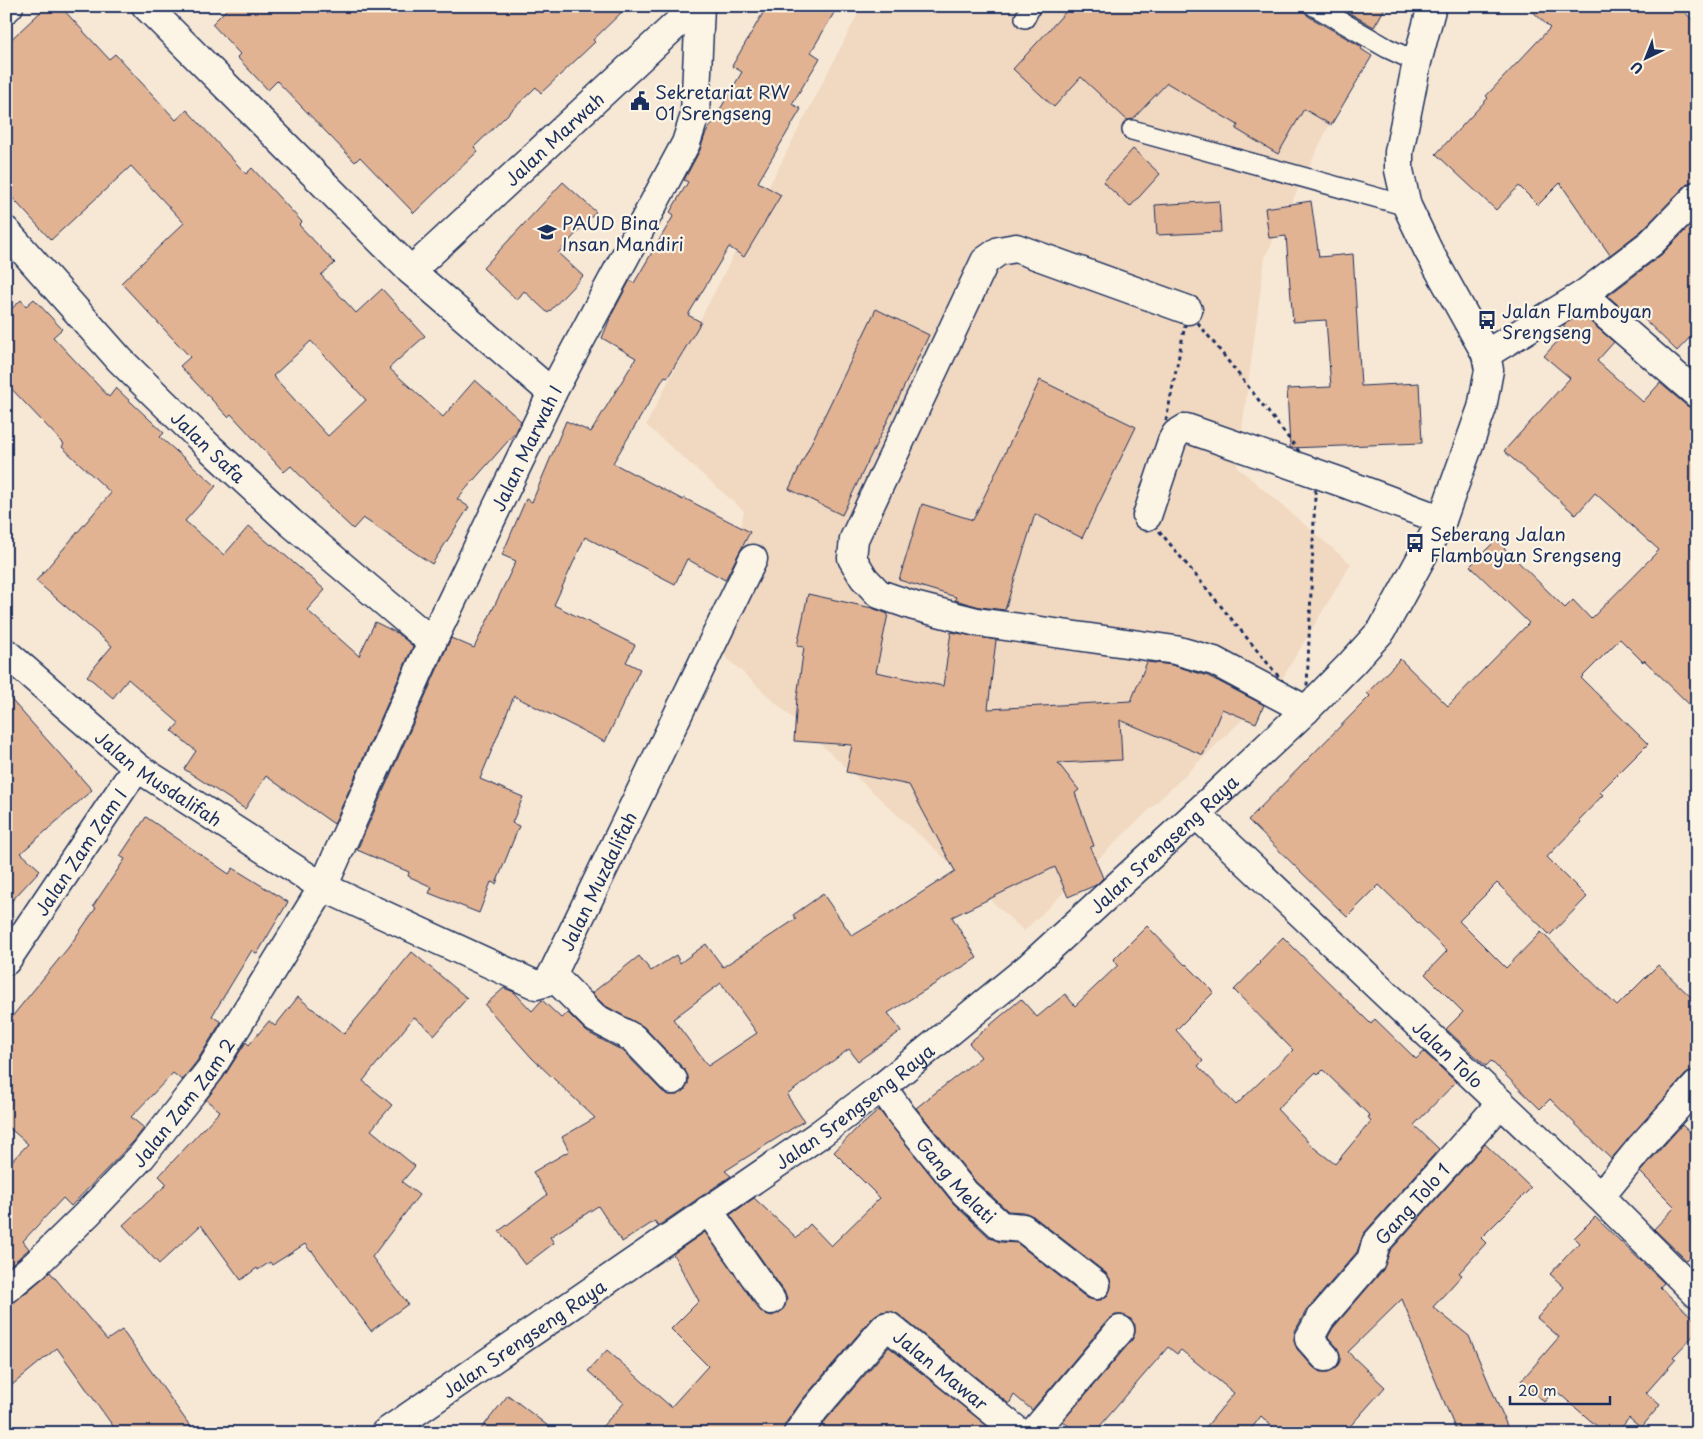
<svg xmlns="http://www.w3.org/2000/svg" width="1703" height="1439" viewBox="0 0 1703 1439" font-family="'Playpen Sans',sans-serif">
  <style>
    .built { fill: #f1d8c1 }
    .building { fill: #e2b393; stroke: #1b2f5e; fill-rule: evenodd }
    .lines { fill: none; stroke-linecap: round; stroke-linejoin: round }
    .service-casing { stroke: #1b2f5e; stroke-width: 22 }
    .minor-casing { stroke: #1b2f5e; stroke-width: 31 }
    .secondary-casing { stroke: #1b2f5e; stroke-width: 31 }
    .path { stroke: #1b2f5e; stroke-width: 3; stroke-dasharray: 4 4; stroke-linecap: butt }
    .service { stroke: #fcf5e5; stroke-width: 19 }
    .minor { stroke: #fcf5e5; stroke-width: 28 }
    .secondary { stroke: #fcf5e5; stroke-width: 28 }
    .labels { text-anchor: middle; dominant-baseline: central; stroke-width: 4.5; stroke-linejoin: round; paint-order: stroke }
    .poi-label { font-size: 18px; fill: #1b2f5e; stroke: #fcf5e5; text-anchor: start }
    .street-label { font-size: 18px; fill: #1b2f5e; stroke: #fcf5e5 }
  </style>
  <rect width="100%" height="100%" fill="#f7e8d5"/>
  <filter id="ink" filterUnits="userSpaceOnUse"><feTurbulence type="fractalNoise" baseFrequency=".02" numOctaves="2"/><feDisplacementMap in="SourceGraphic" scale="10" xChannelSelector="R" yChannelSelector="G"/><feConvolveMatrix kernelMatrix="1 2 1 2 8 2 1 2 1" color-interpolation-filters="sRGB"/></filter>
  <g filter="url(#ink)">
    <!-- built -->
    <path class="built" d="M862,6H1387L1265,257L1237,467L1351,564L1279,684L1024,931L716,648L744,511L646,425Z"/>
    <!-- building -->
    <path class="building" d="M47,6H60L109,59L115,54L176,120L187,110L246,174L252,168L302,222L299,225L335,263L321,275L356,313L382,289L425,336L389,368L443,417L475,380L521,421L516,432L457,499L469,507L432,564L363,518L353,529L335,512L291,466L284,472L231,414L228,417L180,366L190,357L121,283L184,223L131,166L51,240L6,191V44ZM311,341L366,400L328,436L273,376Z
      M230,6H628L593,40L595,42L541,93L536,87L474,147L478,151L414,213L360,157L355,162L277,81L268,90L237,57L240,54L212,24Z
      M767,6H838L811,52L820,58L792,104L801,109L758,182L781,195L744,257L729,247L688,315L701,322L668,377L665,376L613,463L683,500L684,498L750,532L725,580L687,559L675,584L585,537L554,605L635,645L626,662L640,669L605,742L514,696L480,779L523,797L512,823L519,826L496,884L491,882L479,913L429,893L432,887L408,876L409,872L357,850L451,638L474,648L516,561L502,555L526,499L532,502L566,421L591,432L636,358L602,338L611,316L630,280L634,283L674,215L670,212L688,182L684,180L700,150L705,135L742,72L732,66Z
      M1071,6H1303L1305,12L1308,16L1362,47L1361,49L1372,56L1331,125L1304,109L1278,154L1236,129L1238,125L1167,83L1133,119L1127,120L1081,77L1054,107L1013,69Z
      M1337,6H1386L1374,27Z
      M1527,6H1678L1697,24V181H1692L1686,185L1641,231L1610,255L1560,183L1538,205L1519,186L1496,210L1436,154L1488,98L1486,96L1550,28Z
      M1133,149L1160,174L1130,207L1103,182Z
      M563,182L596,212L558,253L583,276L548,313L524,291L517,300L483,268Z
      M1219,201L1221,232L1157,235L1155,205Z
      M1311,201L1319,257L1353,254L1361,386L1419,383L1422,443L1290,448L1287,389L1331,387L1326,320L1293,322L1286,236L1269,238L1265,208Z
      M1697,219V330L1677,351L1639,314L1634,319L1608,296L1661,255Z
      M34,299L62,329L53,337L109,397L116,388L164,433L160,437L216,486L185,521L224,555L249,526L271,545L272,544L325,590L307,610L359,656L375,622L397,633L413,646L334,824L266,776L245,809L184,769L196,751L172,731L179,723L128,679L113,698L87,676L112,646L36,581L111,493L62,447L64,444L6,383V314L21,300L26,306Z
      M876,309L929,335L842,515L789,489Z
      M1581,314L1614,342L1597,361L1643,402L1660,383L1687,406L1697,409V712L1644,660L1643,662L1620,639L1581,678L1648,744L1600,792L1603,795L1579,820L1581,822L1547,857L1587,897L1550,935L1497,883L1459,921L1506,968L1541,932L1617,1006L1658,965L1697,1003V1070H1692L1685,1075L1611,1159L1550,1099L1540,1109L1491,1061L1486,1066L1446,1029L1463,1012L1425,974L1447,951L1379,885L1347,917L1248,820L1370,696L1367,693L1400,659L1448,706L1529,623L1470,566L1496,540L1565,608L1573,600L1591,619L1659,550L1595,493L1576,515L1504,451L1570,378L1544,356L1568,330L1563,325Z
      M1040,380L1136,427L1082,538L1035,514L1005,610L980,607L955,600L956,597L899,580L922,504L973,520Z
      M808,594L872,608L888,614L876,672L943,686L951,632L996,640L988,709L1131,701L1147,662L1172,665L1208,676L1264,705L1256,723L1222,709L1203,755L1120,720L1122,760L1058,763L1079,790L1075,793L1094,846L1090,847L1103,878L1096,885L1068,897L1055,867L952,917L977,958L888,1013L901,1031L858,1061L849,1049L787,1095L804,1121L725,1171L731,1176L658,1226L655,1221L622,1242L598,1206L550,1237L554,1243L525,1265L499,1231L547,1195L533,1172L569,1151L562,1137L595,1118L532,1058L485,1005L504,988L514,992L532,1011L542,1000L561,1018L568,1013L587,1032L623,1051L662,1091L669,1095H677L684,1091L688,1084V1076L684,1069L644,1027L604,1005L592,993L639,956L651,971L676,955L680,963L706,944L723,967L796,919L793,915L823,894L852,936L887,915L955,871L909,785L846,772L852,745L794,741L797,697L804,647L797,646ZM721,983L757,1033L708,1066L673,1019Z
      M6,694L92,790L21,853L40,870L6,907Z
      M146,817L229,874L233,868L288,902L257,954L252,950L212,1016L221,1022L197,1061L182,1080L173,1073L131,1117L144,1128L134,1141L71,1206L63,1198L23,1241L29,1249L6,1269V1167L28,1144L6,1125V1024L68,948L96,908L93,906L125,859L120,856Z
      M1147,926L1185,965L1186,964L1214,992L1176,1030L1203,1061L1198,1066L1236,1105L1293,1050L1234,990L1260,963L1259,962L1283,937L1371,1024L1375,1019L1416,1059L1424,1052L1456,1082L1414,1125L1439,1149L1364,1233L1357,1252L1306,1311L1295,1331L1294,1341L1297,1349L1313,1367L1320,1372H1328L1336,1368L1340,1361V1354L1337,1347L1328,1337L1333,1328L1383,1270L1390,1251L1485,1144L1531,1188L1481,1238L1486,1243L1459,1273L1462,1275L1433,1307L1469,1336L1510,1433H1457L1402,1299L1348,1352L1385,1387L1344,1433H1279L1261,1416L1248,1433H1201L1234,1393L1181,1350L1177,1354L1168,1347L1094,1433H1077L1063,1421L1132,1340L1135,1333V1325L1130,1318L1122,1315H1115L1108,1320L1032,1410L1014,1395L1009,1404L898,1314L890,1311L880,1312L873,1317L802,1400L785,1424L783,1433H596L624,1403L588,1371L607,1350L671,1407L708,1366L671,1329L699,1301L673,1254L705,1232L759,1309L765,1314L772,1316L780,1312L785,1306L787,1299L784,1291L730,1215L754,1198L797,1238L810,1224L831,1246L880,1198L834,1152L860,1125L861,1126L879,1110L953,1203L990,1238L1000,1242L1017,1243L1087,1298L1094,1300H1101L1108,1295L1111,1287L1110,1279L1106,1273L1033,1216L1024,1212L1008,1211L976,1182L916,1108L981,1057L969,1043L1021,999L1037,1017L1065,994L1075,1006L1118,965L1113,960ZM1323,1070L1370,1116L1368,1117L1371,1121L1335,1164L1313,1147L1277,1109L1316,1072L1318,1075Z
      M412,952L467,998L435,1035L414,1017L363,1081L392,1105L371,1130L415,1166L402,1182L419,1195L372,1257L408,1304L371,1331L312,1251L311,1252L305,1244L272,1265L270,1262L258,1270L257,1268L241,1280L201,1225L159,1264L123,1225L167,1184L159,1176L220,1111L206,1100L223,1078L246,1042L249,1045L269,1021L275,1026L298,997L344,1034Z
      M1682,1125L1697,1139V1249L1686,1260L1654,1229L1675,1207L1640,1172Z
      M1595,1217L1664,1283L1660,1287L1697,1322V1332L1673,1357L1676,1359L1646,1393L1660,1405L1641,1428L1629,1418L1617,1433H1605L1555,1390L1544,1402L1521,1381L1559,1337L1537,1318L1564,1287L1550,1274L1579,1243L1574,1238Z
      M50,1272L107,1340L122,1330L195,1433H118L57,1348L6,1390V1304L16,1301Z
      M889,1347L991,1429L988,1433H817L826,1420Z
      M508,1395L557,1433H478Z"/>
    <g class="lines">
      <!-- service casing -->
      <g class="service-casing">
        <path id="service" d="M1314,6L1387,48L1417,62
          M1025,18L1031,6
          M1132,130L1407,206"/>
      </g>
      <!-- minor casing -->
      <g class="minor-casing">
        <g id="minor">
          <path d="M146,6L411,271L552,393"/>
          <path d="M6,9L9,6"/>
          <path id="s1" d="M6,231L120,360L211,449L290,522L432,642"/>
          <path id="s2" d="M411,271L696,6"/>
          <path d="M1583,295L1697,394"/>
          <path d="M1188,310L1016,248L999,251L985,261L854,539L852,558L864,578L879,594L914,606L977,622L1175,650L1214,661L1306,710"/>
          <path d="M1486,354L1583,295L1651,243L1697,196"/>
          <path d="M1147,516L1172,441L1176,434L1186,428L1341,482L1442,520"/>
          <path id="s3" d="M6,653L138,768L323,887L536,985L547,982L552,975L753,559"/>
          <path id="s4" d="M1196,814L1600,1197L1697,1294"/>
          <path id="s5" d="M6,961L126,783L138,768"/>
          <path d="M552,975L595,1018L633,1038L673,1080"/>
          <path id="s6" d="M882,1087L901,1114L965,1193L1001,1226L1023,1228L1096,1285"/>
          <path d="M1600,1197L1640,1148L1697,1085"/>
          <path d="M708,1210L771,1300"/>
          <path id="s7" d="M6,1289L35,1265L87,1214L142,1156L210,1070L323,887L432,642L552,393L686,143L695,115L700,6"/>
          <path id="s8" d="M1325,1357L1309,1339L1320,1319L1371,1260L1376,1243L1501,1103"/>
          <path id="s9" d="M798,1433L814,1410L885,1327L888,1326L1020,1433"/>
          <path d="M1033,1433L1120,1330"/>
        </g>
      </g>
      <!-- secondary casing -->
      <g class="secondary-casing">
        <g id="secondary">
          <path id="s10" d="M385,1433L820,1134L882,1087L1029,967L1196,814L1306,710L1351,664L1382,630L1442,520L1482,408L1489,370L1486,354L1428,250L1407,206L1399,170V152L1417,62L1432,6"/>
        </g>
      </g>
      <!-- path -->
      <path class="path" d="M1188,310L1316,473L1306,710L1147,516Z"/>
      <!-- service -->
      <use href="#service" class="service"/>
      <!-- minor -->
      <use href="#minor" class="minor"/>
      <!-- secondary -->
      <use href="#secondary" class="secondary"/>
    </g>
  </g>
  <!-- icons -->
  <defs>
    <g id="civic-bare" transform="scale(1.5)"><path d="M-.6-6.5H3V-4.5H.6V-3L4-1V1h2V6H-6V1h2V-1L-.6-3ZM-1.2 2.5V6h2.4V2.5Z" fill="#1b2f5e" stroke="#fcf5e5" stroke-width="2.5" paint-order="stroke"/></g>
    <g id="school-bare" transform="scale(1.5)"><path d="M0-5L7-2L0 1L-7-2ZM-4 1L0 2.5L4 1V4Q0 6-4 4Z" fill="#1b2f5e" stroke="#fcf5e5" stroke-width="2.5" paint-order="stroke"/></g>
    <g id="bus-bare" transform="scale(1.5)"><path d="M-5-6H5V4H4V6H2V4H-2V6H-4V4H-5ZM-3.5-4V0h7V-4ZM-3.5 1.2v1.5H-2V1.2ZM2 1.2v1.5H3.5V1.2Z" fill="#1b2f5e" stroke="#fcf5e5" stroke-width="2.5" paint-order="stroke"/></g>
  </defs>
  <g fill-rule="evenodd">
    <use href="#civic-bare" x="640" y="101"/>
    <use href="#school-bare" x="547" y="232"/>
    <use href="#bus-bare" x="1487" y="320"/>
    <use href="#bus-bare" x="1415" y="543"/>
  </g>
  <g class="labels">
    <!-- poi labels -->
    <g class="poi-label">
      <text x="655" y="91">Sekretariat RW<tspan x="655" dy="21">01 Srengseng</tspan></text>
      <text x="562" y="222">PAUD Bina<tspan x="562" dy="21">Insan Mandiri</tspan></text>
      <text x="1502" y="310">Jalan Flamboyan<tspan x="1502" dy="21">Srengseng</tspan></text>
      <text x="1430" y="533">Seberang Jalan<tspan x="1430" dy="21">Flamboyan Srengseng</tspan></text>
    </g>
    <!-- street labels -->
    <g class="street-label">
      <text stroke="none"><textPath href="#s2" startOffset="195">Jalan Marwah</textPath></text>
      <text stroke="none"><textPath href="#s1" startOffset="296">Jalan Safa</textPath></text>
      <text stroke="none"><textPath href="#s7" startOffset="999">Jalan Marwah I</textPath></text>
      <text stroke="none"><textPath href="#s3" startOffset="198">Jalan Musdalifah</textPath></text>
      <text stroke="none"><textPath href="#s10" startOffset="978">Jalan Srengseng Raya</textPath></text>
      <text stroke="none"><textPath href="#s5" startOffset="132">Jalan Zam Zam I</textPath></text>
      <text stroke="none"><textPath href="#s3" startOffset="754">Jalan Muzdalifah</textPath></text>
      <text stroke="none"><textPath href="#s4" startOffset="348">Jalan Tolo</textPath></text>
      <text stroke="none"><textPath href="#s7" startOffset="258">Jalan Zam Zam 2</textPath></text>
      <text stroke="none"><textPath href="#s10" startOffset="572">Jalan Srengseng Raya</textPath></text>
      <text stroke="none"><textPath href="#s6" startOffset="119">Gang Melati</textPath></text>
      <text stroke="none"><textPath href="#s8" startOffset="196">Gang Tolo 1</textPath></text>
      <text stroke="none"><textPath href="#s10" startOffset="168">Jalan Srengseng Raya</textPath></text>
      <text stroke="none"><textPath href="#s9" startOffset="209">Jalan Mawar</textPath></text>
    </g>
  </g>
  <!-- margin -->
  <rect width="1703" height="1439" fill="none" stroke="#fcf5e5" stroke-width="25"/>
  <rect x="12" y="12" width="1678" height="1414" fill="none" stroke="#1b2f5e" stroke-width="2" filter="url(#ink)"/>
  <!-- north arrow -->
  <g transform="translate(1646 58) rotate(223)" stroke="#fcf5e5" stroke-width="4" paint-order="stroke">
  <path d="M0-4L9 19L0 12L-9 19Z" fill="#1b2f5e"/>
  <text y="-8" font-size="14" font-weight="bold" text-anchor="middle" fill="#1b2f5e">U</text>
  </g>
  <!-- scale -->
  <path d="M1510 1396v8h100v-8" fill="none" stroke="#1b2f5e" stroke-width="2.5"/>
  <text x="1518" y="1396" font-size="15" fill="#1b2f5e" stroke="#fcf5e5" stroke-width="4" paint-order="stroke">20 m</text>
</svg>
